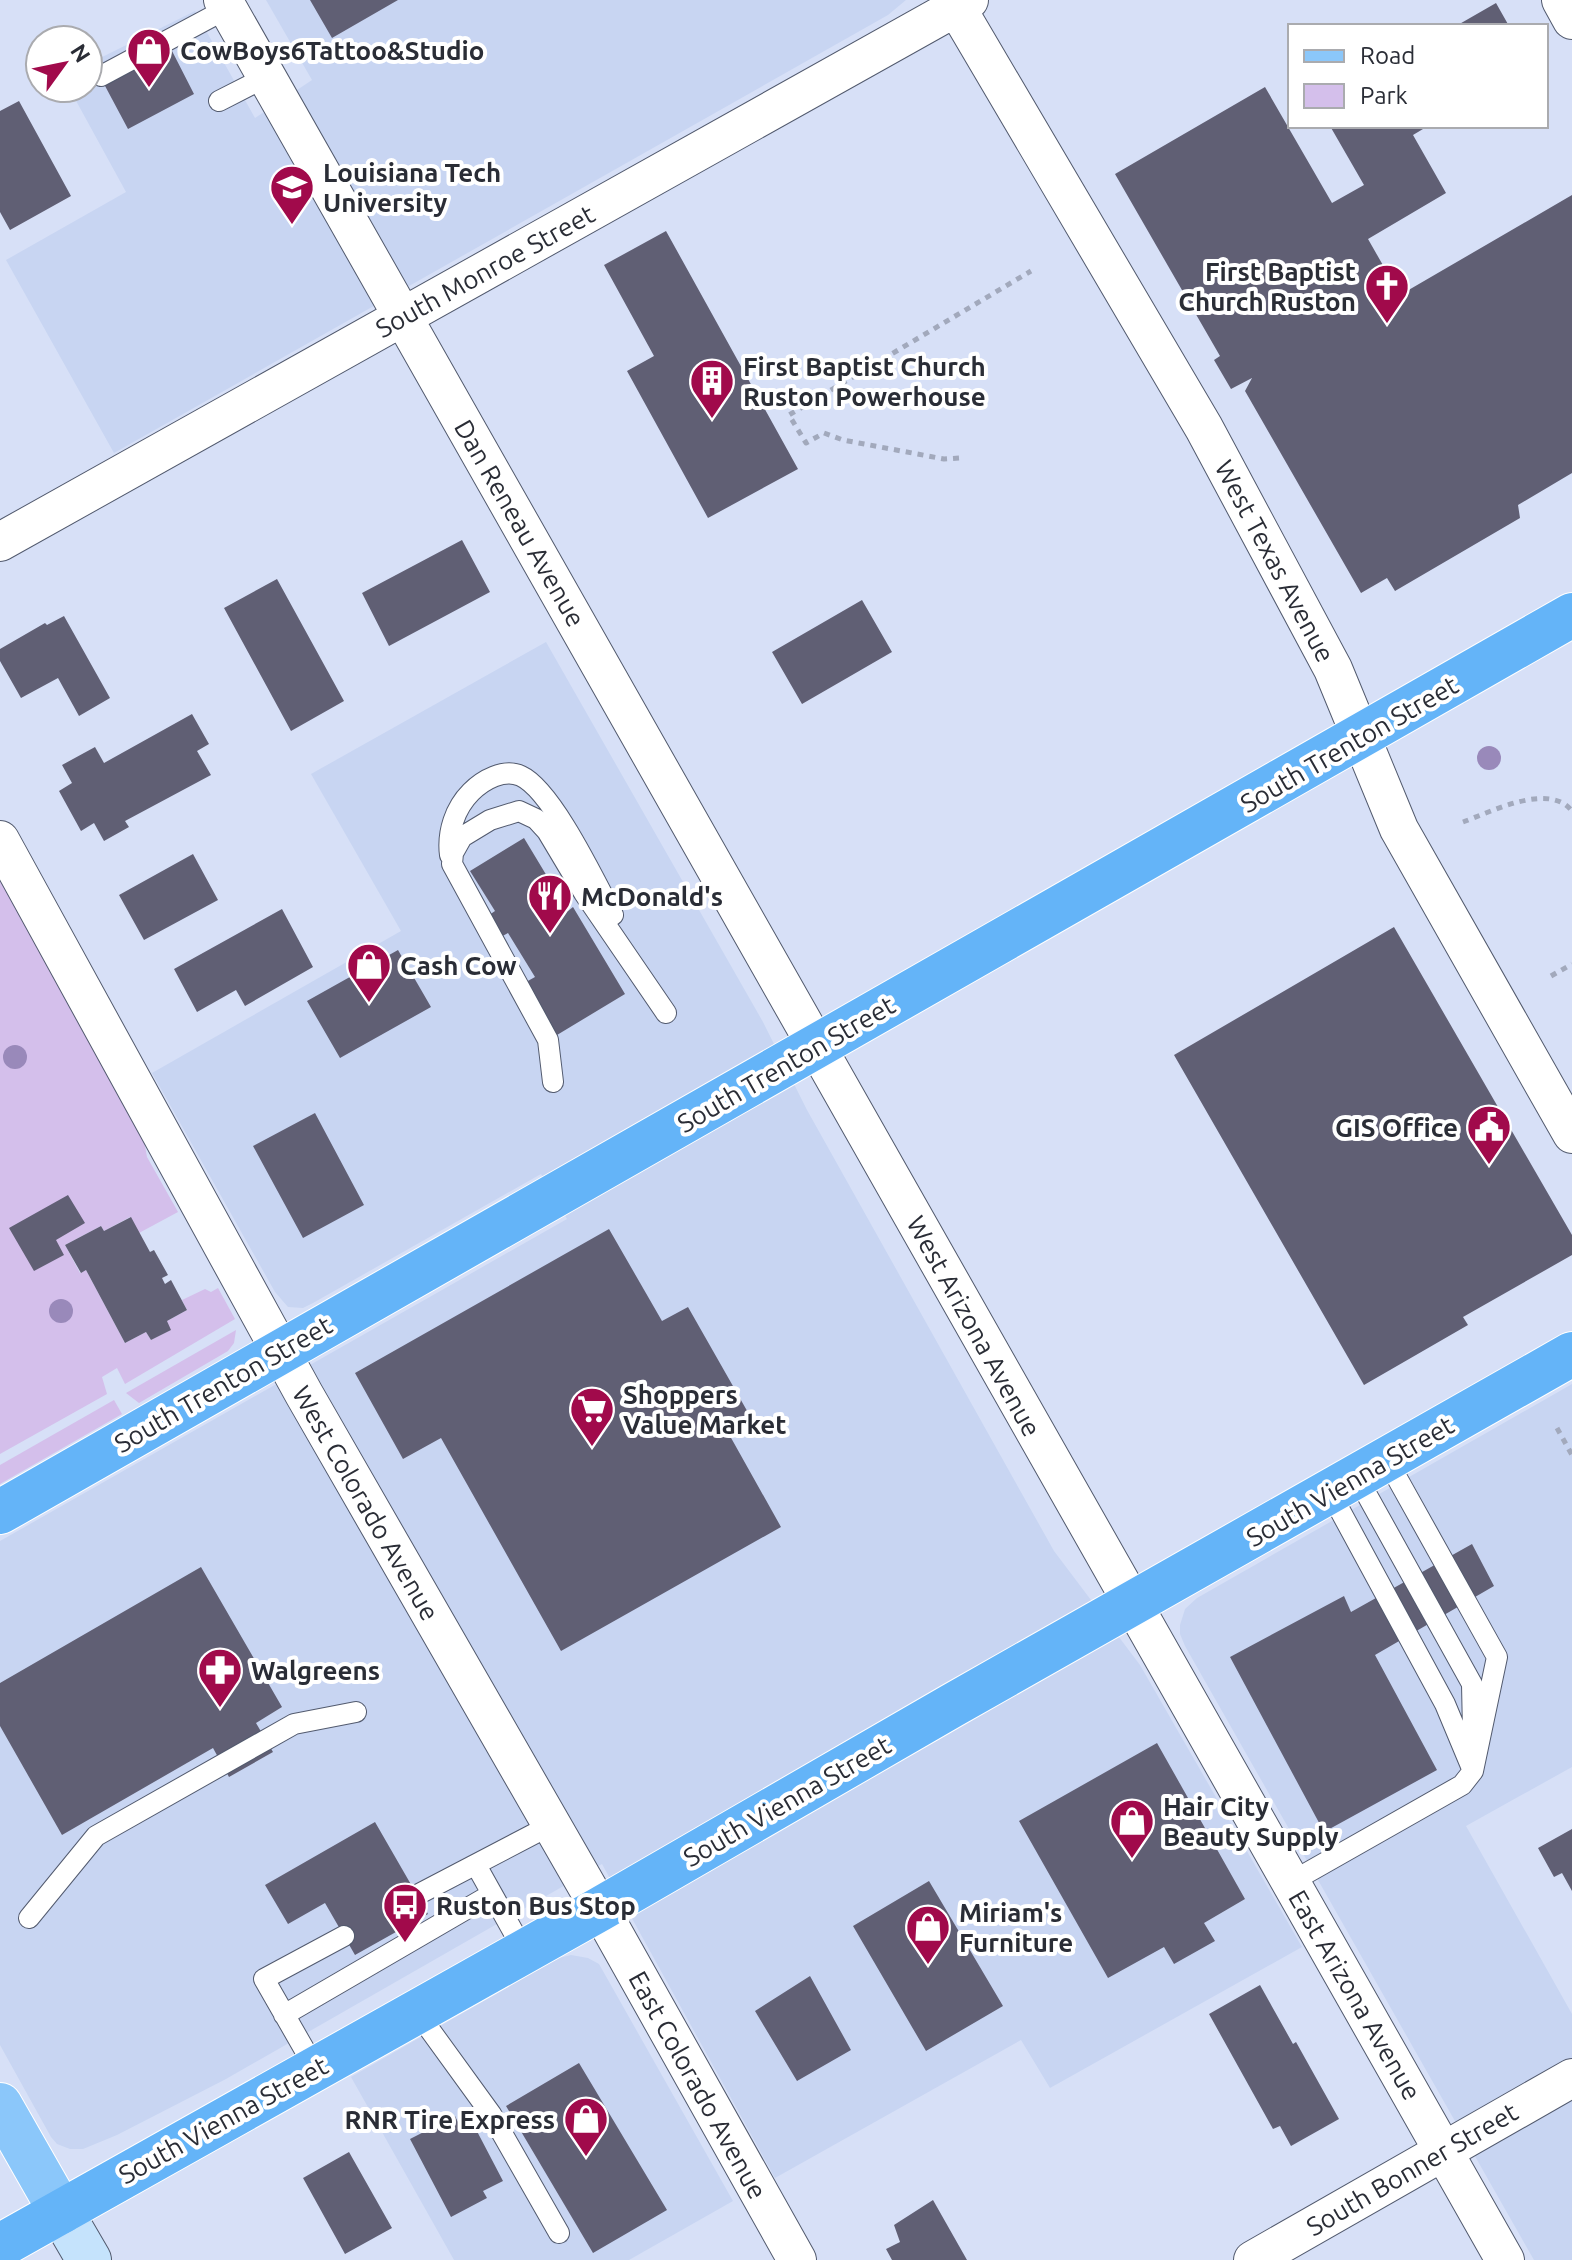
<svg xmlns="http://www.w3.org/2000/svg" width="1572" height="2260" viewBox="0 0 1572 2260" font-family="Ubuntu,sans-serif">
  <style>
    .built { fill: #c8d5f2 }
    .green { fill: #d4bfeb }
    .building { fill: #605f74 }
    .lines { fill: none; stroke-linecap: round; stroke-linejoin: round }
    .service-casing { stroke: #525a6e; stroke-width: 22 }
    .minor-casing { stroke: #525a6e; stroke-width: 40 }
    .secondary-casing { stroke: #525a6e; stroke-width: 46 }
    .primary-casing { stroke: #fff; stroke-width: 46 }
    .trunk-casing { stroke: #fff; stroke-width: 46 }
    .path { stroke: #a2a9bc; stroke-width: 5; stroke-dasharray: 6 6; stroke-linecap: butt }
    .service { stroke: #fff; stroke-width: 20 }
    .minor { stroke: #fff; stroke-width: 38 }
    .secondary { stroke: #c5e3fc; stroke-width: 44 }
    .primary { stroke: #8bc7fa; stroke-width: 44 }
    .trunk { stroke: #64b4f8; stroke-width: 44 }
    .tree { fill: #9989ba }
    .labels { text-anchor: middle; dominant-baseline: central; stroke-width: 8; stroke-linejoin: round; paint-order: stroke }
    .poi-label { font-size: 26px; font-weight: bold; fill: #2a2d36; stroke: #fff; text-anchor: start }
    .street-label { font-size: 26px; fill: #2a2d36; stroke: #fff }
  </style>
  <rect width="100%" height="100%" fill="#d7e0f7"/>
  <!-- built -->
  <path class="built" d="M266,0H906L888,15L114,453L6,260L126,192L69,88H88V64L195,11L255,118L312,80Z
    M546,642L763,1022L807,1110L1054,1551L1140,1665L1302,1947L1050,2088L1021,2040L775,2178L602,1864L226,2079L117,2135L83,2149H70L57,2144L51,2137L0,2045V1541L567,1219L541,1174L313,1303L303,1308L288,1307L275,1292L152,1073L401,931L311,774Z
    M1572,1384V1767L1466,1826L1572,2014V2260H1534L1185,1646L1180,1634V1625L1185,1609L1197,1598Z
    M571,1955L588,1958L599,1964L733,2201L629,2260H454L351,2077L559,1958Z"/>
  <!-- green -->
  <path class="green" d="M0,879L142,1129L147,1157L178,1212L139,1233L130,1217L104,1231L101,1226L65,1245L80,1273L86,1270L125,1343L146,1332L151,1340L170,1330L167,1321L187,1310L182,1300L205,1289L211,1292L218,1288L235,1319L125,1384L117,1368L102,1377L107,1394L0,1454Z
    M236,1330L234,1343L228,1351L139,1403L126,1393Z
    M114,1400L122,1414L0,1484V1465Z"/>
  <!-- building -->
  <path class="building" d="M310,0H398L332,38Z
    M1496,3L1509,26H1456Z
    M171,49L194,94L128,129L104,84Z
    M1265,87L1332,203L1364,185L1330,126H1428L1413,135L1446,193L1368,239L1400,295L1572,195V473L1518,505L1520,518L1395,591L1387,578L1361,593L1245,391L1252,378L1231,389L1214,360L1220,356L1115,174Z
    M19,101L71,196L10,230L0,212V111Z
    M666,231L798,469L708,518L627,371L654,356L604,265Z
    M462,540L490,592L389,646L362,593Z
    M277,579L344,701L291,731L224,608Z
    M862,600L892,652L802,704L772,652Z
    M64,616L110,698L79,716L58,678L21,698L0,661V649L45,623L47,625Z
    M192,714L209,744L197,751L211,775L125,821L129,827L104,841L94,823L81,831L59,791L72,783L62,765L95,747L104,763Z
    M524,838L568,911L573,907L625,994L557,1035L526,982L535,977L508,933L499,938L486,917L495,911L470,871Z
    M193,854L218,900L144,940L119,895Z
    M282,909L313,967L245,1006L236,990L197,1012L174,969Z
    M1394,927L1572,1235V1255L1463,1317L1468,1325L1364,1385L1174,1055Z
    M398,950L431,1007L340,1058L307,1001Z
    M315,1113L364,1205L303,1238L253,1146Z
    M68,1195L85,1223L56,1240L64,1255L34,1271L9,1228Z
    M131,1217L150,1252L154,1250L168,1275L162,1278L165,1284L171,1280L187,1310L167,1321L171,1330L151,1340L146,1332L125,1343L86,1270L81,1273L65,1245L101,1226L104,1231Z
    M609,1229L662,1321L688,1307L754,1423L730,1436L781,1527L561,1651L441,1438L403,1459L355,1373Z
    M1472,1544L1494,1586L1375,1655L1437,1770L1324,1832L1230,1657L1344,1596L1351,1612Z
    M201,1567L282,1707L256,1723L273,1752L229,1777L213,1748L62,1835L0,1726V1683Z
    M1157,1743L1245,1899L1204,1923L1215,1941L1174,1964L1164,1947L1108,1978L1019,1821Z
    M375,1822L428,1914L355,1955L325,1903L288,1924L265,1885Z
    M1572,1829V1891L1562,1873L1554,1877L1538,1848Z
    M929,1881L1003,2006L926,2051L853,1926Z
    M810,1976L851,2050L797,2081L755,2011Z
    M1260,1985L1293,2044L1296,2042L1339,2119L1291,2146L1280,2126L1273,2129L1209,2014Z
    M579,2063L667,2210L593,2253L506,2106Z
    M455,2116L458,2122L469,2116L503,2181L483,2191L487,2198L451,2217L410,2139Z
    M349,2152L392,2228L345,2254L303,2178Z
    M933,2200L967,2260H892L886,2249L900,2242L894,2225Z"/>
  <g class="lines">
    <!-- service casing -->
    <g class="service-casing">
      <path id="service" d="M101,76L228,8
        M219,101L266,77
        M450,855C447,832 455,808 471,792C483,780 504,768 521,776C552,790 596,883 613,915
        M553,1082L548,1040L452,864L453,853L462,837L490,820L519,811L536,819L547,831L584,893L666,1013
        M1357,1477L1472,1684L1473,1731
        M1330,1492L1445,1704L1473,1771
        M476,1865L524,1951
        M1291,1882L1462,1785L1473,1771L1497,1657L1387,1460
        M417,1895L551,1825
        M29,1918L96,1836L294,1724L356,1712
        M417,2012L491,2114L559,2233
        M284,2015L492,1894
        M315,2068L264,1979L344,1936"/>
    </g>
    <!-- minor casing -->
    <g class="minor-casing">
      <path id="minor" d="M223,0L1505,2260
        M952,0L1204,428L1333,669L1399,829L1572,1134
        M1561,0L1572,20
        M0,542L969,0
        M0,840L304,1394L600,1909L797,2260
        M1253,2260L1572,2078"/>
    </g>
    <!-- secondary casing -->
    <g class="secondary-casing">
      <path id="secondary" d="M61,2212L89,2260"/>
    </g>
    <!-- primary casing -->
    <g class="primary-casing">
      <path id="primary" d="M0,2105L61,2212"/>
    </g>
    <!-- trunk casing -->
    <g class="trunk-casing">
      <path id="trunk" d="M0,1512L1572,615
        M0,2246L600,1909L953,1705L1572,1354"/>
    </g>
    <!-- path -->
    <path class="path" d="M959,458L944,459L843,440L824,433L806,443L789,415L1031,271
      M1463,822C1493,811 1549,782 1572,811
      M1551,976L1572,964
      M1557,1428L1572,1455"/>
    <!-- service -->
    <use href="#service" class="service"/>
    <!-- minor -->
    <use href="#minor" class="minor"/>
    <!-- secondary -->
    <use href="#secondary" class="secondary"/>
    <!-- primary -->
    <use href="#primary" class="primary"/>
    <!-- trunk -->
    <use href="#trunk" class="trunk"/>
  </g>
  <!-- trees -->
  <g class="tree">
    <circle cx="1489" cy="758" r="12"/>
    <circle cx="15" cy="1057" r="12"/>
    <circle cx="61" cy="1311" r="12"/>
  </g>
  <!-- icons -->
  <defs>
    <g id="shop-pin" transform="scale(2.3)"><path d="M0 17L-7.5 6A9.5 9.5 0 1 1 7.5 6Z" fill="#a10a4b" stroke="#fff"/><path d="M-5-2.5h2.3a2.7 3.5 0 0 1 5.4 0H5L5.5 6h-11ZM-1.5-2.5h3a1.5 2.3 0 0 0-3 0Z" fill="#fff"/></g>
    <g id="university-pin" transform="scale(2.3)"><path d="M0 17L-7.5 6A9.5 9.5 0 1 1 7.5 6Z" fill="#a10a4b" stroke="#fff"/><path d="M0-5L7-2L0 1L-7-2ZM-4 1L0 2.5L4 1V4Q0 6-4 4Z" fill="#fff"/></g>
    <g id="church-pin" transform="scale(2.3)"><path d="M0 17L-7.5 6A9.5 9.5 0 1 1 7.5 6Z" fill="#a10a4b" stroke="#fff"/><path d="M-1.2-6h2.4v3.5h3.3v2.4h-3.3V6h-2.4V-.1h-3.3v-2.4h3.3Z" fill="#fff"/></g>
    <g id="building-pin" transform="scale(2.3)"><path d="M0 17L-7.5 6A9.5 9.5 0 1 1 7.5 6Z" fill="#a10a4b" stroke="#fff"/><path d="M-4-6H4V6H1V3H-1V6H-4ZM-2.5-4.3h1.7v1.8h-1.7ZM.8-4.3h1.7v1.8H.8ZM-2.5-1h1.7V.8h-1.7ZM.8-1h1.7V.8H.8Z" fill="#fff"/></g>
    <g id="restaurant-pin" transform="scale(2.3)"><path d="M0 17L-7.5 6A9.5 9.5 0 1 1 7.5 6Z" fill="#a10a4b" stroke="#fff"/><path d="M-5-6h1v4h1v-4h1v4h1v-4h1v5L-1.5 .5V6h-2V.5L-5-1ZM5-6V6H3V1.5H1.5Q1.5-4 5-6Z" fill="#fff"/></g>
    <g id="civic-pin" transform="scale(2.3)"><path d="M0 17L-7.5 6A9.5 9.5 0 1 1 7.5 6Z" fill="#a10a4b" stroke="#fff"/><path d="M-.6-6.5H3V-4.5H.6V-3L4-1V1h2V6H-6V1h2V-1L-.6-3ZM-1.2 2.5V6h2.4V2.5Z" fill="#fff"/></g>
    <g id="supermarket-pin" transform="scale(2.3)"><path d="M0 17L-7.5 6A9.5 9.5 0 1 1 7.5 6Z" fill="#a10a4b" stroke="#fff"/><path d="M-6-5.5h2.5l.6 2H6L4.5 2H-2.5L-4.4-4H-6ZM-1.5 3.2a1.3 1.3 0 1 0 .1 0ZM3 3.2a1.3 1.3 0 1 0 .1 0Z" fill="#fff"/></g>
    <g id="pharmacy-pin" transform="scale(2.3)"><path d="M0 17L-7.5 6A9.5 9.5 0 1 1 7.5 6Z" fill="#a10a4b" stroke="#fff"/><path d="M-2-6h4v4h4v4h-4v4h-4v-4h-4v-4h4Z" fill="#fff"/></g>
    <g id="bus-pin" transform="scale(2.3)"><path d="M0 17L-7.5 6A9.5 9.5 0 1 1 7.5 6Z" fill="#a10a4b" stroke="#fff"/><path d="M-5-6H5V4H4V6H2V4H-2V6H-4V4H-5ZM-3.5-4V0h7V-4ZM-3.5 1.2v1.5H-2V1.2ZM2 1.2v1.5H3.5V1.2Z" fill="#fff"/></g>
  </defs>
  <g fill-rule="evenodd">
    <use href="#shop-pin" x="149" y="50"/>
    <use href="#university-pin" x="292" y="187"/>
    <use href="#church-pin" x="1387" y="286"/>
    <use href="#building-pin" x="712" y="381"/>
    <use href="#restaurant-pin" x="550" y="896"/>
    <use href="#shop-pin" x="369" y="965"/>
    <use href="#civic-pin" x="1489" y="1127"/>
    <use href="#supermarket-pin" x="592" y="1409"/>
    <use href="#pharmacy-pin" x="220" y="1670"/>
    <use href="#shop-pin" x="1132" y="1821"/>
    <use href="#bus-pin" x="405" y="1905"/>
    <use href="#shop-pin" x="928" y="1927"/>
    <use href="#shop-pin" x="586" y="2119"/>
  </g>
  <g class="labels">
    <!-- poi labels -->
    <g class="poi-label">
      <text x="180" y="50">CowBoys6Tattoo&amp;Studio</text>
      <text x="323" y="172">Louisiana Tech<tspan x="323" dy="30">University</tspan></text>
      <text x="1356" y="271" text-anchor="end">First Baptist<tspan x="1356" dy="30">Church Ruston</tspan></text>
      <text x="743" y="366">First Baptist Church<tspan x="743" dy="30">Ruston Powerhouse</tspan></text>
      <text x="581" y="896">McDonald's</text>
      <text x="400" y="965">Cash Cow</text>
      <text x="1458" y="1127" text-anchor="end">GIS Office</text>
      <text x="623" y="1394">Shoppers<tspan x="623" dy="30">Value Market</tspan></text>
      <text x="251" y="1670">Walgreens</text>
      <text x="1163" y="1806">Hair City<tspan x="1163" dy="30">Beauty Supply</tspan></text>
      <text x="436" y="1905">Ruston Bus Stop</text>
      <text x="959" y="1912">Miriam's<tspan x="959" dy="30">Furniture</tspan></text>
      <text x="555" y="2119" text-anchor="end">RNR Tire Express</text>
    </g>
    <!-- street labels -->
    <g class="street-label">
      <text transform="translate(485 271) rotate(-29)">South Monroe Street</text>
      <text transform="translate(520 523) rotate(60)">Dan Reneau Avenue</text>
      <text transform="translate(1275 561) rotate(62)">West Texas Avenue</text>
      <text transform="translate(1349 744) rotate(-30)">South Trenton Street</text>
      <text transform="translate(786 1064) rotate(-30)">South Trenton Street</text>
      <text transform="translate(974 1326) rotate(61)">West Arizona Avenue</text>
      <text transform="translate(223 1384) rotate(-30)">South Trenton Street</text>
      <text transform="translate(1350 1481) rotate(-30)">South Vienna Street</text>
      <text transform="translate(366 1503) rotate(60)">West Colorado Avenue</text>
      <text transform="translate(787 1801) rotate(-30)">South Vienna Street</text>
      <text transform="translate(1355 1995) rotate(60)">East Arizona Avenue</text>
      <text transform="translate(698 2085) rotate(61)">East Colorado Avenue</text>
      <text transform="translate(223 2120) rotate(-29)">South Vienna Street</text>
      <text transform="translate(1412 2169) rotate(-30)">South Bonner Street</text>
    </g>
  </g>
  <!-- legend -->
  <rect x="1288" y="24" width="260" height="104" fill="#ffffff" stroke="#aaabaf" stroke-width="2"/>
  <rect x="1304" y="50" width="40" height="12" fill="#8bc7fa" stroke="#aaabaf" stroke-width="2"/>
  <text x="1360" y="64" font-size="24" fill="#2a2d36">Road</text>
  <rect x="1304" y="84" width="40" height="24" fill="#d4bfeb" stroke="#aaabaf" stroke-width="2"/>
  <text x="1360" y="104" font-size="24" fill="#2a2d36">Park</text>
  <!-- north arrow -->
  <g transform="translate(64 64) rotate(57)"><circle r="38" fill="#ffffff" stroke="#aaabaf" stroke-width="2"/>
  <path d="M0-6L14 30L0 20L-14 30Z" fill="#a10a4b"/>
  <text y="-12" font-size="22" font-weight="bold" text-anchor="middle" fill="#2a2d36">N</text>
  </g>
</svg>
